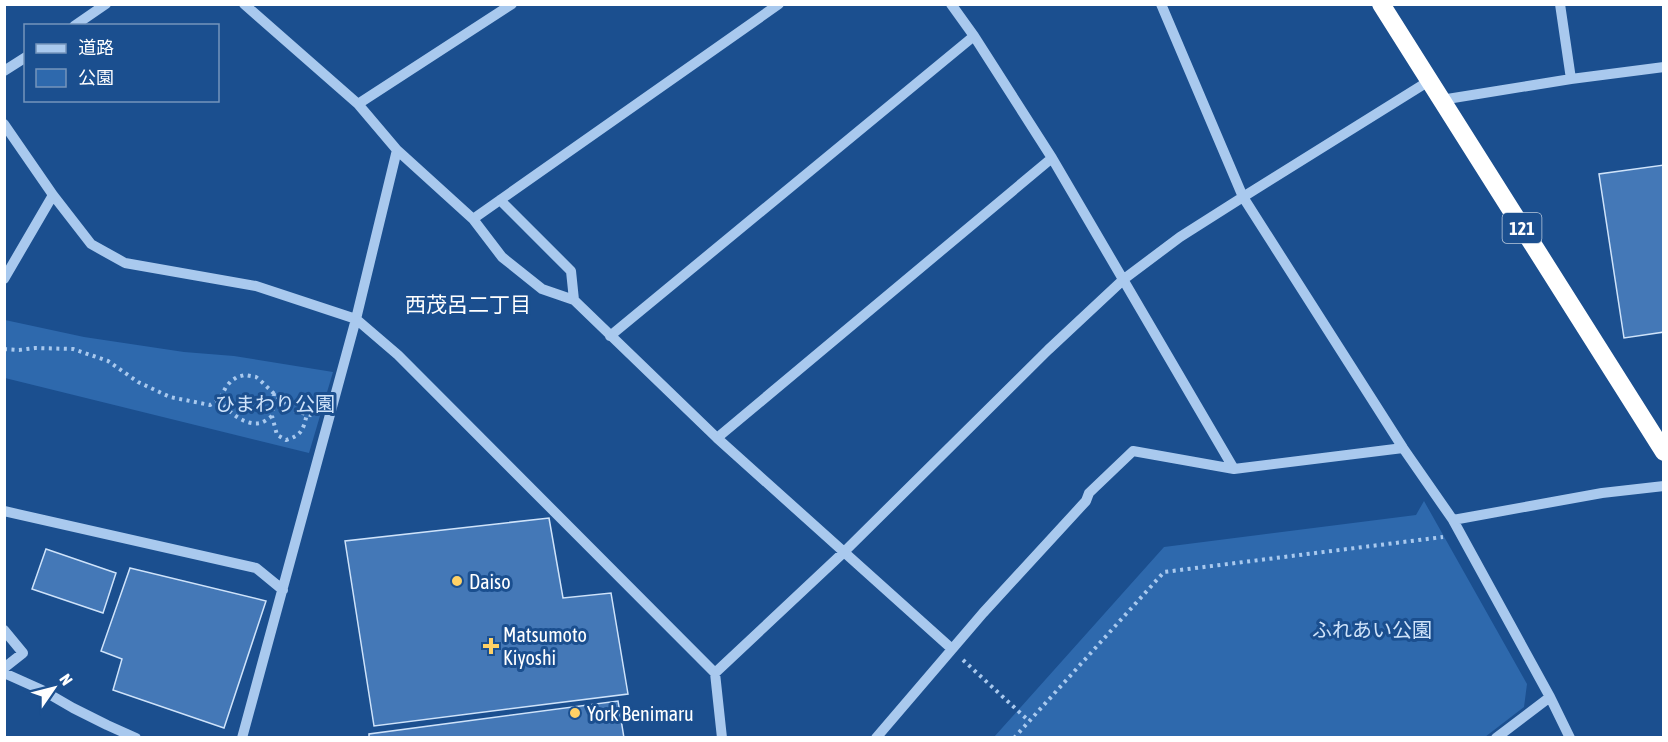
<svg xmlns="http://www.w3.org/2000/svg" width="1668" height="742" viewBox="0 0 1668 742" font-family="'Asap Condensed','Noto Sans JP',sans-serif">
  <style>
    .green { fill: #2e69ad }
    .building { fill: #4478b7; stroke: #cfe3fa; stroke-width: 1.5 }
    .lines { fill: none; stroke-linecap: round; stroke-linejoin: round }
    .path { stroke: #a9c9ee; stroke-width: 4; stroke-dasharray: 3 4.5; stroke-linecap: butt }
    .minor { stroke: #a9c9ee; stroke-width: 10 }
    .highway { stroke: #fff; stroke-width: 18 }
    .poi-dot { fill: #ffd166; stroke: #1b4f8f; stroke-width: 2 }
    .labels { text-anchor: middle; dominant-baseline: central; stroke-width: 6; stroke-linejoin: round; paint-order: stroke }
    .shield { fill: #1b4f8f; stroke: #bbcadd; stroke-width: 1.5 }
    .shield-label { font-size: 18px; font-weight: bold; fill: #fff }
    .park-label { font-size: 20px; fill: #cfe3fa; stroke: #1b4f8f }
    .poi-label { font-size: 20px; fill: #fff; stroke: #1b4f8f; text-anchor: start }
    .neighbourhood-label { font-size: 21px; fill: #fff; stroke: #1b4f8f }
  </style>
  <rect width="100%" height="100%" fill="#1b4f8f"/>
  <!-- green -->
  <path class="green" d="M5,320L84,337L184,352L234,356L333,372L309,453L5,378Z
    M1424,501L1527,684L1524,707L1485,737H994L1164,547L1416,515Z"/>
  <!-- building -->
  <path class="building" d="M1664,165V332L1624,338L1599,174Z
    M549,518L563,598L611,593L628,694L374,726L345,541Z
    M46,549L116,573L103,613L32,589Z
    M130,568L266,601L224,728L113,690L122,659L101,651Z
    M618,701L624,738H369V734Z"/>
  <g class="lines">
    <!-- path -->
    <path class="path" d="M4,349L19,350L35,348L73,349L108,361L138,382L170,397L210,405L219,400L226,387L231,381L237,377L245,375L256,377L263,383L291,410L314,416
      M274,393L272,416L277,435L286,440C302,435 303,430 307,414
      M219,400C228,411 244,426 260,423C264,422 268,419 272,416
      M963,660L1029,721
      M1014,738L1164,572L1443,537"/>
    <!-- minor -->
    <path class="minor" d="M244,4L358,104L397,150L473,219L502,257L542,289L574,300L717,438L952,649
      M951,4L974,36L1052,158L1234,469
      M1161,4L1243,197L1403,448L1453,520L1550,697L1570,738
      M1560,4L1571,79
      M74,26L106,4
      M4,71L26,57
      M1441,100L1571,79L1664,67
      M358,104L512,4
      M4,124L53,195L91,244L125,263L256,286L356,319L398,355L715,673L722,738
      M500,200L571,271L574,300
      M473,219L779,4
      M4,279L53,195
      M610,336L974,36
      M717,438L1052,158
      M4,511L256,568L283,590
      M1453,520L1602,493L1664,486
      M4,630L23,653L4,668
      M4,673L42,690L73,708L107,725L136,738
      M715,673L844,552L1048,350L1124,279L1180,237L1243,197L1429,81
      M242,738L356,319L397,150
      M876,738L983,613L1086,501L1089,493L1133,451L1234,469L1403,448
      M1496,738L1550,697"/>
    <!-- highway -->
    <path class="highway" d="M1381,4L1664,452"/>
  </g>
  <!-- markers -->
  <g class="poi-dot">
    <circle cx="457" cy="581" r="6"/>
    <path d="M488 637h6v6h6v6h-6v6h-6v-6h-6v-6h6z"/>
    <circle cx="575" cy="713" r="6"/>
  </g>
  <g class="labels">
    <!-- shield labels -->
    <rect class="shield" x="1502.5" y="213" width="39" height="30" rx="4.5"/>
    <g class="shield-label">
      <text x="1522" y="228">121</text>
    </g>
    <!-- park labels -->
    <g class="park-label">
      <text x="275" y="403">ひまわり公園</text>
      <text x="1372" y="629">ふれあい公園</text>
    </g>
    <!-- poi labels -->
    <g class="poi-label">
      <text x="469" y="581">Daiso</text>
      <text x="503" y="634">Matsumoto<tspan x="503" dy="23">Kiyoshi</tspan></text>
      <text x="587" y="713">York Benimaru</text>
    </g>
    <!-- neighbourhood labels -->
    <g class="neighbourhood-label">
      <text x="468" y="304">西茂呂二丁目</text>
    </g>
  </g>
  <!-- border -->
  <rect width="1668" height="742" fill="none" stroke="#ffffff" stroke-width="12"/>
  <!-- legend -->
  <rect x="24" y="24" width="195" height="78" fill="#1b4f8f" stroke="#7695bc" stroke-width="1.5"/>
  <rect x="36" y="44" width="30" height="9" fill="#a9c9ee" stroke="#7695bc" stroke-width="1.5"/>
  <text x="78" y="54" font-size="18" fill="#ffffff">道路</text>
  <rect x="36" y="69" width="30" height="18" fill="#2e69ad" stroke="#7695bc" stroke-width="1.5"/>
  <text x="78" y="84" font-size="18" fill="#ffffff">公園</text>
  <!-- north arrow -->
  <g transform="translate(54 688) rotate(55)" stroke="#1b4f8f" stroke-width="4.5" paint-order="stroke">
  <path d="M0-4.5L10 22L0 15L-10 22Z" fill="#ffffff"/>
  <text y="-9" font-size="16" font-weight="bold" text-anchor="middle" fill="#ffffff">N</text>
  </g>
</svg>
